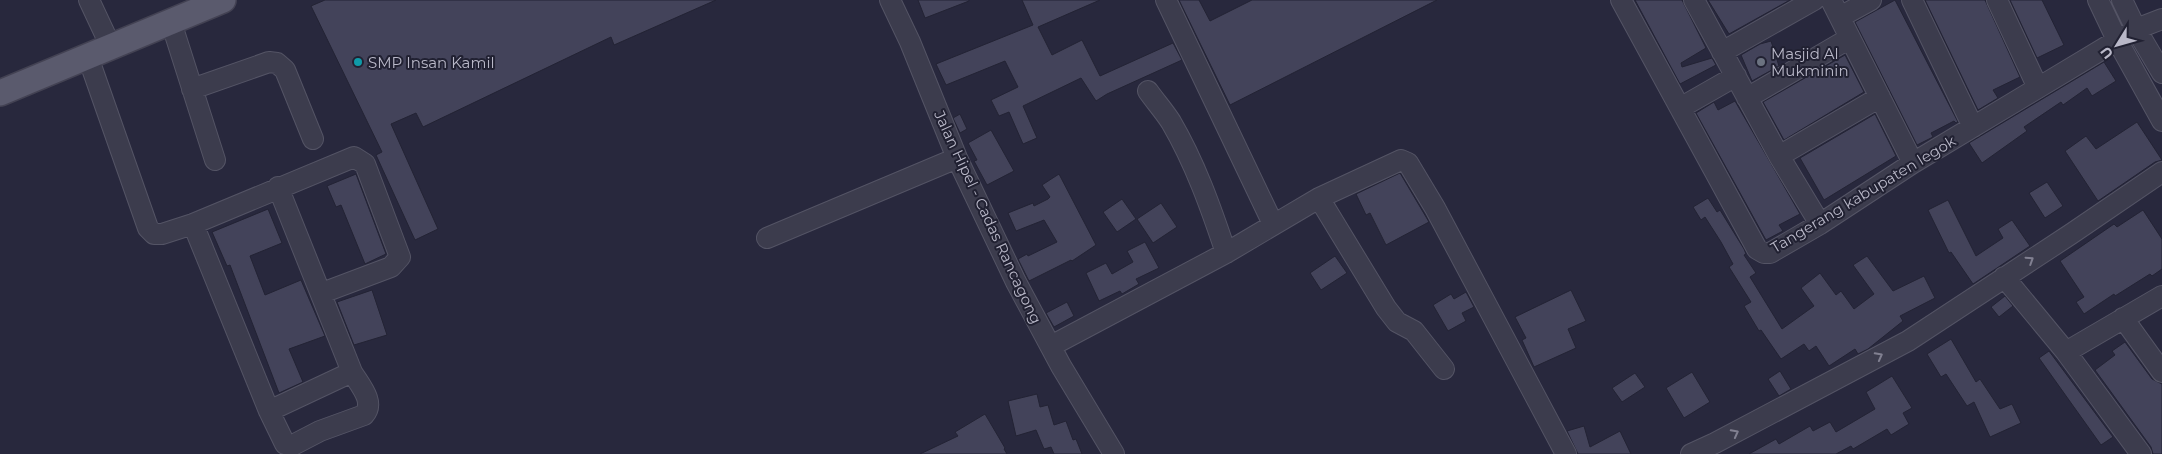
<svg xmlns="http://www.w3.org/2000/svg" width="2162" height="454" viewBox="0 0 2162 454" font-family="Montserrat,sans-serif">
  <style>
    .building { fill: #43435a; stroke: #232334 }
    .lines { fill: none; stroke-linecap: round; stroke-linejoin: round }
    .minor-casing { stroke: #545465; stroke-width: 22 }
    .major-casing { stroke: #434253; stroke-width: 28 }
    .minor { stroke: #3c3c4d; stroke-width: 20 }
    .major { stroke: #5a5a6d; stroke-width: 25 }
    .oneway { stroke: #818091 }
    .culture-dot { fill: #0f9aa8; stroke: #212132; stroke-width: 2 }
    .worship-dot { fill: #6b7280; stroke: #212132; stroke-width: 2 }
    .labels { text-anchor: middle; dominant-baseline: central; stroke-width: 4; stroke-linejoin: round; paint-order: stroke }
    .poi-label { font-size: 15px; fill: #b9b8c8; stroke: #212132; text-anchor: start }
    .street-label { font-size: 15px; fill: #b9b8c8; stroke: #212132 }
  </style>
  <rect width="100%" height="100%" fill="#28283d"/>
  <!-- building -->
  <path class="building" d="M325,0H716L614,45L611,37L423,127L416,113L391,124L438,229L415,240L376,155L382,152L311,6Z
    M918,0H969V1L925,18Z
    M1022,0H1100L1038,27L1052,55L1082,40L1100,76L1173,43L1182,60L1107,94L1096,101L1081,78L1023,106L1037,138L1023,144L1009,112L999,116L991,100L1018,87L1005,61L946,85L936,64L1033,25Z
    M1179,0H1199L1210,21L1252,0H1437L1230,105Z
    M1635,0H1682L1706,48L1681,63L1682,67L1712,58L1716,65L1680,84Z
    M1708,0H1790L1729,34Z
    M1895,0L1958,122L1956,123L1954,121L1931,133L1933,137L1917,145L1855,22Z
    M1925,0H1985L2020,77L1993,90L1998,98L1978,110Z
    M2010,0H2042L2064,45L2037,58Z
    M1771,41L1779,66L1752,81L1741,55L1760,44Z
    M1845,55L1864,92L1784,140L1763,102Z
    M2104,62L2116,81L2092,96L2087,88L2063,105L2061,102L2024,127L2027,131L1982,163L1969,143Z
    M1735,101L1800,214L1779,225L1783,231L1766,240L1696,113L1714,102L1718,110Z
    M960,114L967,129L960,133L953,118Z
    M1875,114L1896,156L1824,200L1800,158Z
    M2137,122L2162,160L2155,162L2098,201L2065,151L2086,136L2096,149Z
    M991,130L1014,171L987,185L974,161L977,160L968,143Z
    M1400,173L1429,222L1386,245L1370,213L1366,215L1356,194Z
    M356,174L386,254L365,264L341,205L336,207L327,186Z
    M1059,174L1096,245L1072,261L1071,260L1029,281L1018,259L1027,254L1028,256L1057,242L1044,220L1016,231L1008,213L1033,203L1034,206L1048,199L1050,197L1042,185Z
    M2047,182L2063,206L2045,218L2029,193Z
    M1708,198L1717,212L1720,210L1744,249L1746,254L1744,255L1756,273L1750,277L1782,329L1814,306L1801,288L1820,273L1836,295L1841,291L1854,309L1874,294L1853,265L1867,256L1893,291L1924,276L1935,298L1900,316L1903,321L1868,349L1858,354L1855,349L1829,366L1816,346L1809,351L1804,344L1781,359L1761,330L1759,331L1744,306L1751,302L1729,267L1733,264L1721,242L1705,217L1701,220L1693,207Z
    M1122,199L1136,219L1117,232L1103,212Z
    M1948,200L1976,256L2003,238L1998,229L2012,220L2030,246L1973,284L1951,252L1949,253L1928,210Z
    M1161,203L1177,227L1153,243L1137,219Z
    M268,209L282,243L250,256L265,295L301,280L325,336L289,349L303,382L279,393L230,265L227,266L212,232Z
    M2143,210L2162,239V269L2152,276L2150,274L2115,296L2114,294L2084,314L2076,302L2084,297L2060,261L2114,224L2117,227Z
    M1145,242L1159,268L1136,279L1139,284L1122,294L1120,291L1099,301L1086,273L1106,263L1112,274L1133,262L1127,251Z
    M1335,256L1347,273L1321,290L1310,273Z
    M372,290L387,335L354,345L337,302Z
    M1571,290L1586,321L1568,329L1576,348L1534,367L1522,340L1526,338L1515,317Z
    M1466,292L1474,307L1462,313L1466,321L1448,331L1433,305L1451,294L1454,299Z
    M2005,296L2013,306L1999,317L1991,307Z
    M1067,302L1074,316L1054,327L1046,313Z
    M1951,339L1976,382L1980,379L2000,409L2012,404L2021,423L1990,437L1974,402L1967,406L1946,374L1941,377L1927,354Z
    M2125,342L2152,379L2162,384V454H2153L2151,447L2095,370L2115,355L2112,351Z
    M2049,351L2113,437L2101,445L2039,358Z
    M1780,371L1791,389L1779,396L1768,379Z
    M1692,372L1710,402L1684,418L1666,388Z
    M1635,373L1645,387L1622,402L1612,388Z
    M1892,376L1912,408L1903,413L1909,424L1891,435L1887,429L1853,449L1851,446L1836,454H1749L1776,439L1779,444L1810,426L1813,431L1830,422L1836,432L1875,409L1866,392Z
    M1037,394L1040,407L1048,405L1054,425L1066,421L1073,440L1076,439L1082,454H1054L1051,447L1044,449L1036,430L1016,436L1008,401Z
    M985,414L1005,448L1004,449L1007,454H920L958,436L955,432Z
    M1584,426L1590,447L1620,431L1631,454H1578L1567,431Z"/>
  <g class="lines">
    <!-- minor casing -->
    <g class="minor-casing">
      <path id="minor" d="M89,0L111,47
        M890,0L910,42L957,158L1016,282L1061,366L1114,454
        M1166,0L1273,224
        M1621,0L1757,249L1764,253H1770L1820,224L1913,163L2136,29L2162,19
        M1694,0L1779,156L1820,224
        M1831,0L1913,163
        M1912,0L1973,127
        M1997,0L2038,88
        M2098,0L2117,40L2162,121
        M2122,0L2136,29L2162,73
        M1840,17L1871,0
        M171,22L215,160
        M1722,52L1814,0
        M88,57L148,228L154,234H162L193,224L354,157L365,164L400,257L391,267L322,293
        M192,89L269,62L277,63L285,70L313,139
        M1148,91C1155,101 1164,111 1171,122C1195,163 1211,208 1226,253
        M1747,98L1850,38
        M1680,108L1736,76
        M1779,156L1880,97
        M1319,198L1386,308L1397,322L1414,331L1444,369
        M193,224L269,411L285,444L293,445L320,431L364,415C376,402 359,384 352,372L278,187
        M767,238L957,158
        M2004,277L2066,352L2141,454
        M2123,318L2162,372
        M1051,346L1226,253L1319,198L1401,160L1408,163L1435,208L1566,454
        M2066,352L2162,296
        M269,411L352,372
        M1691,454L1715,443L1908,341L2071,234L2162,172"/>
    </g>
    <!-- major casing -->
    <g class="major-casing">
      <path id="major" d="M0,93L223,0"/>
    </g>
    <!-- minor -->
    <use href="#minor" class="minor"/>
    <!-- major -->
    <use href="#major" class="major"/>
  </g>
  <!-- one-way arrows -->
  <defs><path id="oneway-chevron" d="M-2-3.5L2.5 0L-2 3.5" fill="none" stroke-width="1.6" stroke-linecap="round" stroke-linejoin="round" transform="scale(1.25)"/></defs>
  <g class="oneway">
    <use href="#oneway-chevron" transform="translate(2030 260) rotate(-33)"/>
    <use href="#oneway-chevron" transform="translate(1879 356) rotate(-28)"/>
    <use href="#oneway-chevron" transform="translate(1735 433) rotate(-28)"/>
  </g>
  <!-- markers -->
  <circle class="culture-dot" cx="358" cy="62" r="5"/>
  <circle class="worship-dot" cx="1761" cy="62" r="5"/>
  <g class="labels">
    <!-- poi labels -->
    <g class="poi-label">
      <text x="1771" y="53">Masjid Al<tspan x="1771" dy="17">Mukminin</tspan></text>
      <text x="368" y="62">SMP Insan Kamil</text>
    </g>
    <!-- street labels -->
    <g class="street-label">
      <text transform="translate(1863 194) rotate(-31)">Tangerang kabupaten legok</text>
      <text transform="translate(988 217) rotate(65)">Jalan Hipel - Cadas Rancagong</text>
    </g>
  </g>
  <!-- north arrow -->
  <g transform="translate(2117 45) rotate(233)" stroke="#212132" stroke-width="4" paint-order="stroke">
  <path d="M0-4L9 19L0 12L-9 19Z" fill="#b9b8c8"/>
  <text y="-8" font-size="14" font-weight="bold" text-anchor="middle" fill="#b9b8c8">U</text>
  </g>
</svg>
